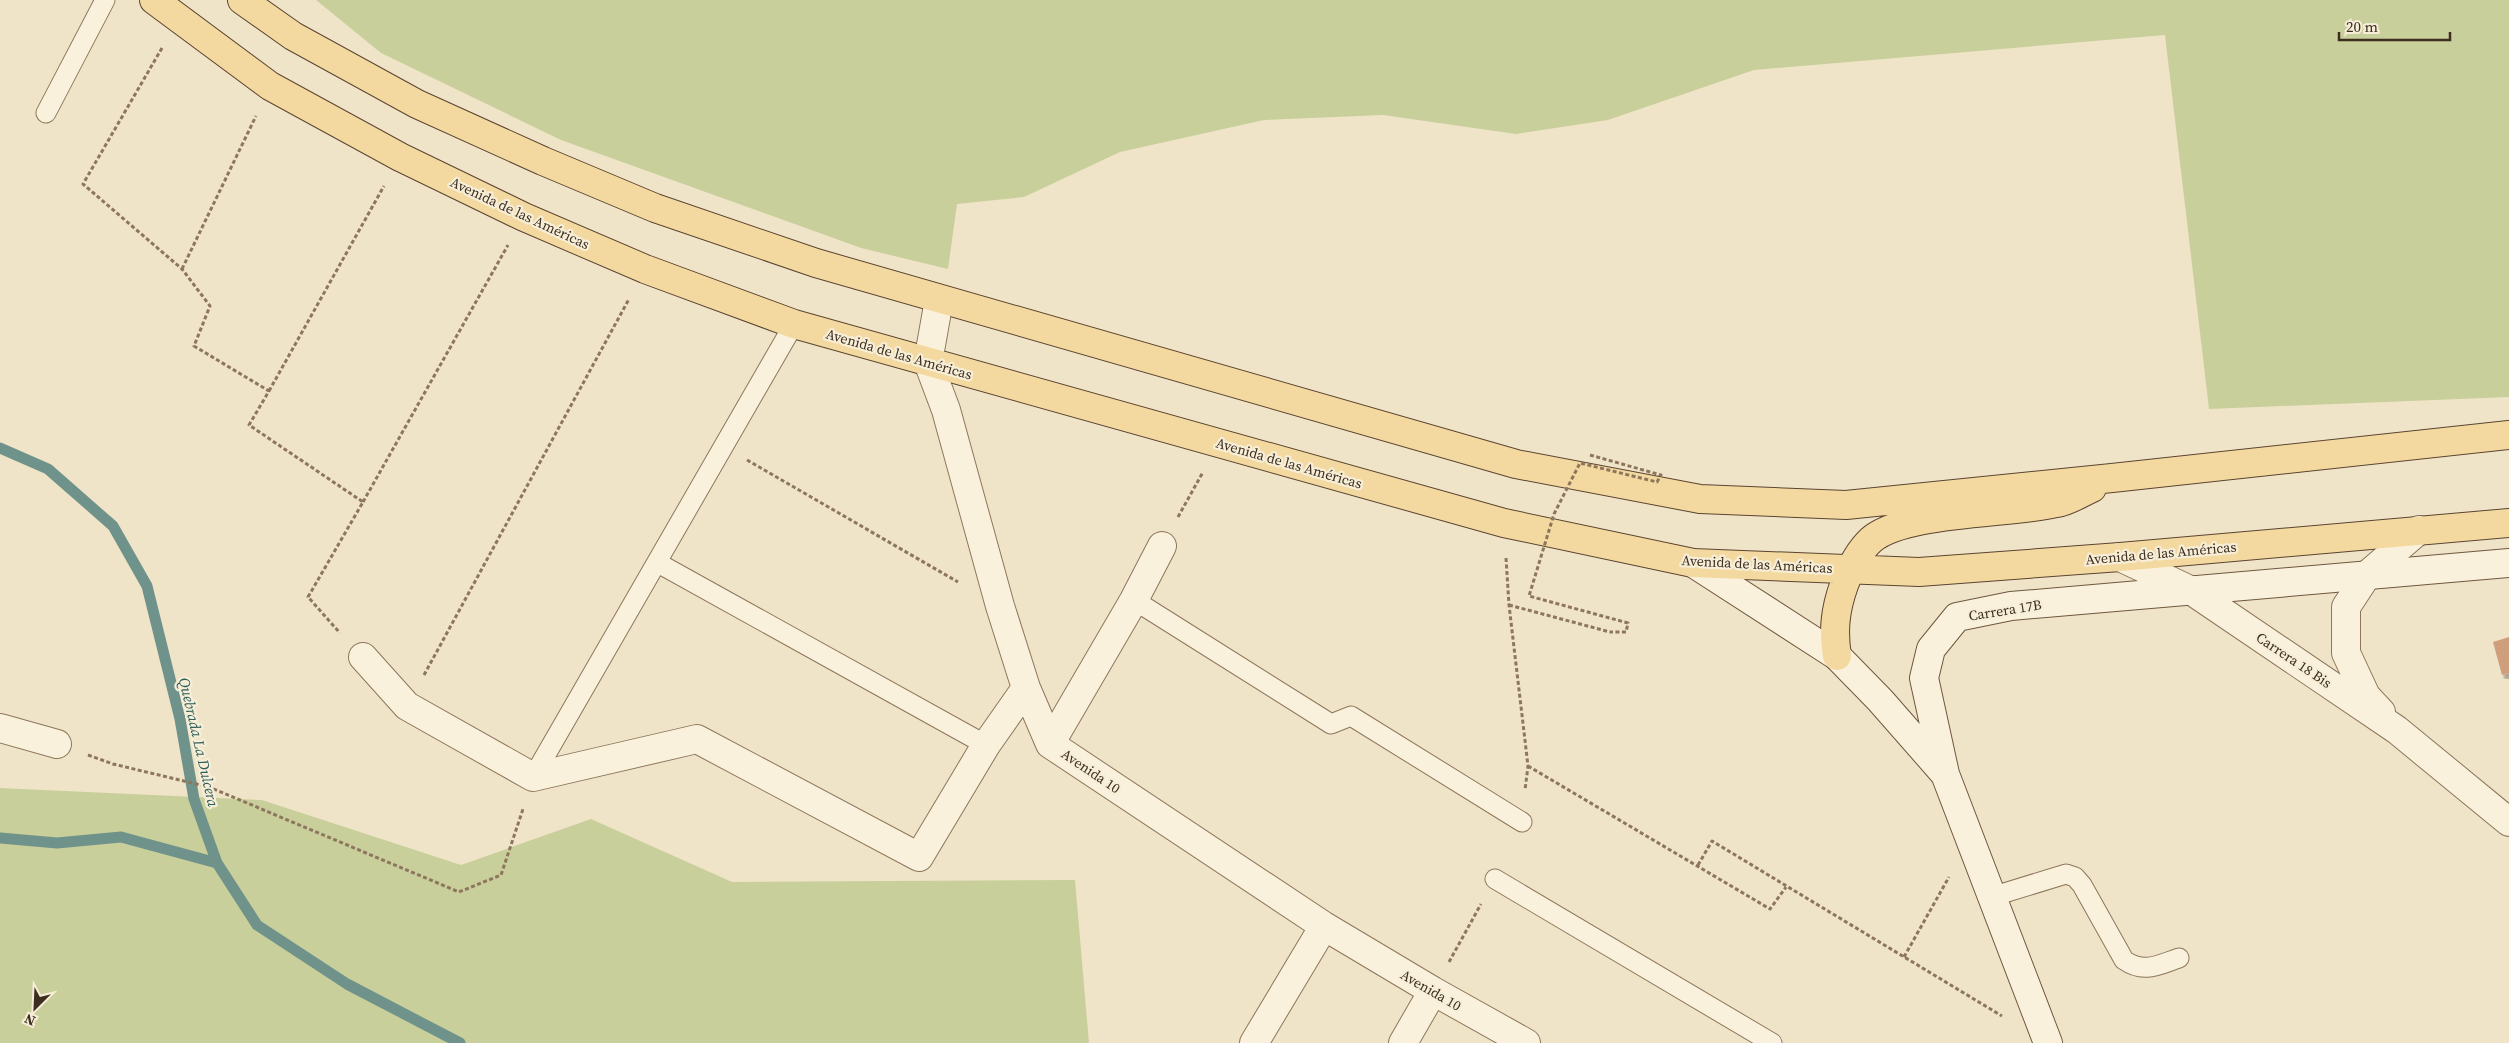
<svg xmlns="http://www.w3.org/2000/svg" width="2509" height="1043" viewBox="0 0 2509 1043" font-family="'Source Serif 4',serif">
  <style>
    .green { fill: #c9cf9b }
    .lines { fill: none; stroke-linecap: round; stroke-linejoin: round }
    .stream { stroke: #6f938a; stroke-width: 11 }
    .building { fill: #cf9f7d; filter: url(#shadow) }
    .lane-casing { stroke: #8d765c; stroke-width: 21 }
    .street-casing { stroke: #8d765c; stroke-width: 30 }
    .secondary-casing { stroke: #6f573f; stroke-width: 30 }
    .primary-casing { stroke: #5b4430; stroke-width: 30 }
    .path { stroke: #8d765c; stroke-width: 3; stroke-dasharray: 4 2.5; stroke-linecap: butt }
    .lane { stroke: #faf1dc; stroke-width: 19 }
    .street { stroke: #faf1dc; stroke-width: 28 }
    .secondary { stroke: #faf1dc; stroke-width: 28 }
    .primary { stroke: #f3d9a0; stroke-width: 28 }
    .path-bridge { stroke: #8d765c; stroke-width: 3; stroke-dasharray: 4 2.5; stroke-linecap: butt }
    .labels { text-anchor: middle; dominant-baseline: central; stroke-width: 4.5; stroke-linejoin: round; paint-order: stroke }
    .street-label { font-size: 14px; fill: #3d2e20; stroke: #f7eed8 }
    .water-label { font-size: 15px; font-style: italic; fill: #2f5d5a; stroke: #f7eed8 }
  </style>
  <defs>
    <filter id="shadow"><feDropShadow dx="3" dy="5.5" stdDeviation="1" flood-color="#0004"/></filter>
  </defs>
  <rect width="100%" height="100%" fill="#f0e4c8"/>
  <!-- green -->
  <path class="green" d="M316,0H2509V397L2209,409L2165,35L1754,70L1608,120L1516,134L1383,115L1264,120L1120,152L1024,197L957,204L948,269L861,248L561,140L381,53Z
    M0,788L262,800L461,865L591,819L732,882L1075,880L1089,1043H0Z"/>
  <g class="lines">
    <!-- stream -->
    <path class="stream" d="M0,448L48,469L113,526L147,586L180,719L194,799L217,863L257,925L347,984L460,1043
      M0,838L57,843L121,837L217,863"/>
  </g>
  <!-- building -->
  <path class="building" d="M2509,637V673L2502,675L2493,642Z"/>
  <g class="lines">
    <!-- lane casing -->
    <g class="lane-casing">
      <path id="lane" d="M46,113L105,0
        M658,563L986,745
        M1134,600L1331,724L1351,716L1522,822
        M533,777L794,324
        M1495,879L1772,1043
        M1991,897L2066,874L2075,877L2082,885L2124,960C2144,974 2158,965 2179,958"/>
    </g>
    <!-- street casing -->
    <g class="street-casing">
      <path id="street" d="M939,300L928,362L946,410L1000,606L1026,688L1050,744L1324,926L1433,991L1526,1043
        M2120,557L2192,591L2397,730L2509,822
        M363,657L407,706L533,777L697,739L919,857L986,745L1026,688
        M2381,712L2366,696L2346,653V607L2367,575L2419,530
        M0,728L57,744
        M1050,744L1134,600L1162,546
        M1254,1043L1324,926
        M1403,1043L1433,991"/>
    </g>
    <!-- secondary casing -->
    <g class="secondary-casing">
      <path id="secondary" d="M1693,563L1837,656L1880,700L1944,773
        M2048,1043L1945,774L1924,678L1931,649L1957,617L2011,606L2509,563"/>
    </g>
    <!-- primary casing -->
    <g class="primary-casing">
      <path id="primary" d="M154,0L270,86L400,157L524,217L645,269L794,324L1504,523L1693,563L1919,572L2120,557L2509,523
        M242,0L293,36L417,104L543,161L655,208L816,263L1516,464L1700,499L1846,505L2112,478L2509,435
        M1837,656C1833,631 1835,610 1844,585C1850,569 1858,552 1871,540C1904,511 2011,514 2057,503C2069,501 2081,493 2092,488"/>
    </g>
    <!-- path -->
    <path class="path" d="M162,48L83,184L182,269L210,306L194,346L269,391L249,425L363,502L308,597L340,633
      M182,269L256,116
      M269,391L384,186
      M747,460L958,582
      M363,502L508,245
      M1178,517L1203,472
      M1506,558L1509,605L1528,766L1525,790
      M1509,605L1610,632
      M424,675L629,299
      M88,755L113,764L209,787L459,892L501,875L523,809
      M1528,766L1770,909L1786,887
      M1698,865L1712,841L2002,1016
      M1904,957L1949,877
      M1449,962L1481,904"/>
    <!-- lane -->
    <use href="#lane" class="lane"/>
    <!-- street -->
    <use href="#street" class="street"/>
    <!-- secondary -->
    <use href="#secondary" class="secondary"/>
    <!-- primary -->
    <use href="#primary" class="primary"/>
    <!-- path-bridge -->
    <path class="path-bridge" d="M1590,455L1661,475L1657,482L1580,463L1554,514L1529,596L1628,623L1626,632H1610"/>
  </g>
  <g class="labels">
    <!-- street labels -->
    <g class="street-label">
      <text transform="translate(520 213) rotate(25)">Avenida de las Américas</text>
      <text transform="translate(899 354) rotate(16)">Avenida de las Américas</text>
      <text transform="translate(1289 463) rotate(16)">Avenida de las Américas</text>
      <text transform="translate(2161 553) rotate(-5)">Avenida de las Américas</text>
      <text transform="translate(1757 564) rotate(3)">Avenida de las Américas</text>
      <text transform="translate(2005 610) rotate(-9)">Carrera 17B</text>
      <text transform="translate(2294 660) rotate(34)">Carrera 18 Bis</text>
      <text transform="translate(1091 771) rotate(34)">Avenida 10</text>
      <text transform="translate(1431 990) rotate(30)">Avenida 10</text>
    </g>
    <!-- water labels -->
    <g class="water-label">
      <text transform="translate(199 742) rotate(77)">Quebrada La Dulcera</text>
    </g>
  </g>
  <!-- north arrow -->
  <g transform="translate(35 1008) rotate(204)" stroke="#f7eed8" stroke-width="4" paint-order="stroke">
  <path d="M0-4L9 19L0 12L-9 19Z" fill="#3d2e20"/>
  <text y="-8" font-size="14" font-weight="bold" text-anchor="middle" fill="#3d2e20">N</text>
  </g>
  <!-- scale -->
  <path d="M2339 32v8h111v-8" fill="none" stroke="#3d2e20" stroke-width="2.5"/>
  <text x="2346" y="32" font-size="15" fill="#3d2e20" stroke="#f7eed8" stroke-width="4" paint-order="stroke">20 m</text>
</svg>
